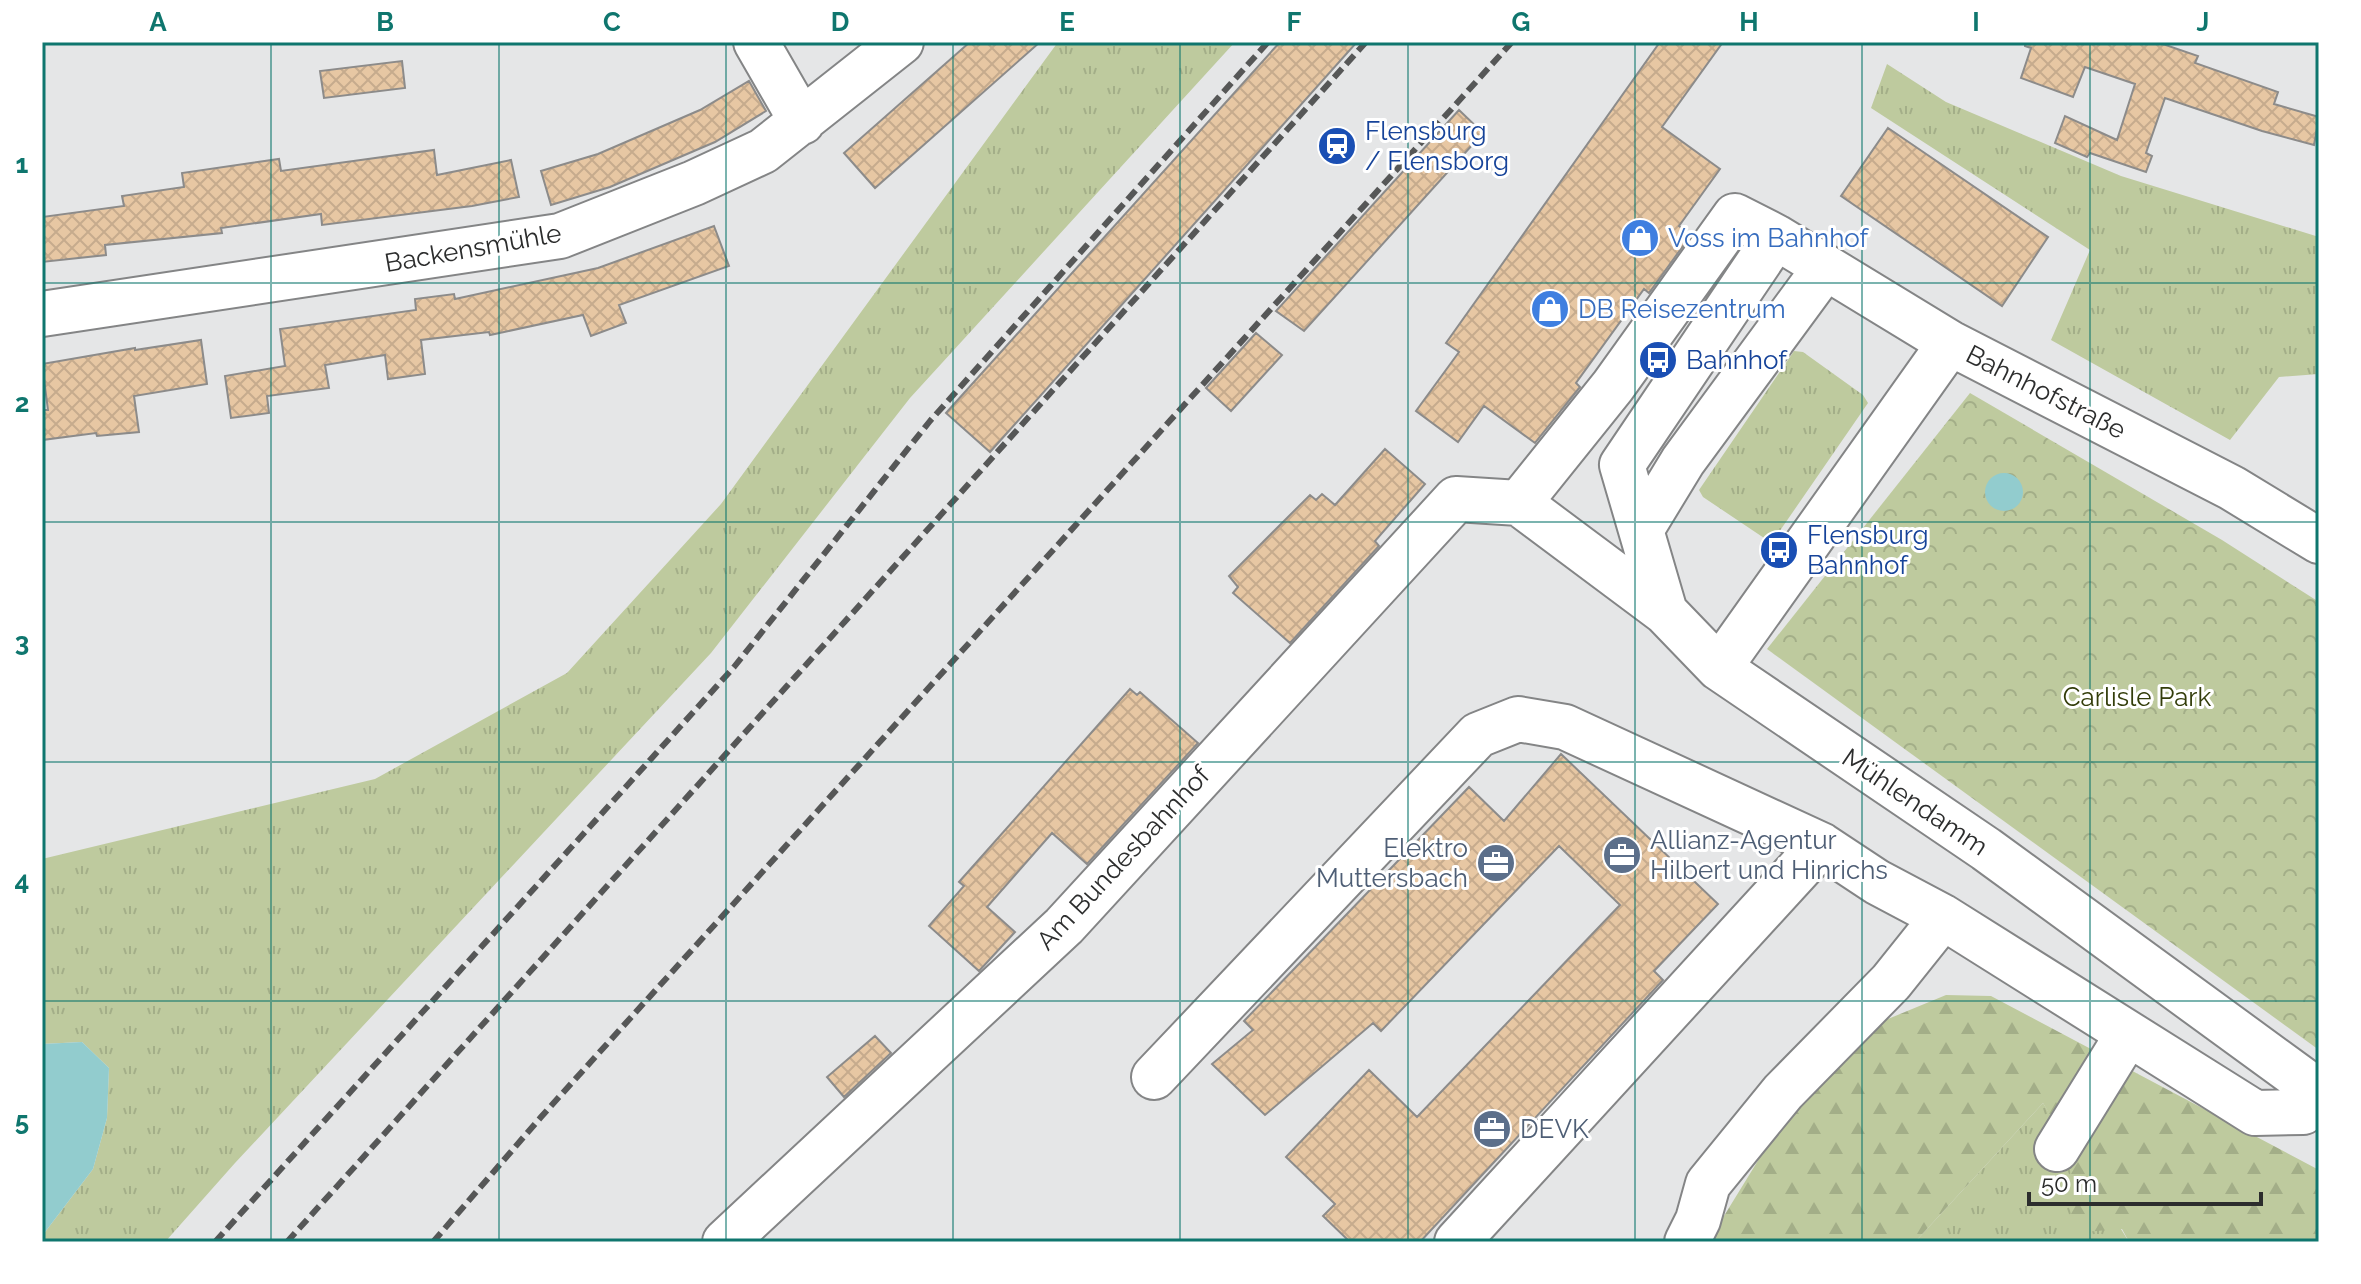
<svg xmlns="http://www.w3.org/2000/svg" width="2361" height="1284" viewBox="0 0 2361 1284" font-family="Raleway,sans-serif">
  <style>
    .grass { fill: url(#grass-tufts) }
    .forest { fill: url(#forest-firs) }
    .park { fill: url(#park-crowns) }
    .water { fill: #92ccce }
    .building { fill: url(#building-cross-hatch); stroke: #8c8b8a; stroke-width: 2 }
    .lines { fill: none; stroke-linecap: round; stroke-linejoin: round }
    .minor-casing { stroke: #848586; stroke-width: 48 }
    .minor { stroke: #fff; stroke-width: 44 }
    .rail { stroke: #565757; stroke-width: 6; stroke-dasharray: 12 6; stroke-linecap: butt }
    .grid { fill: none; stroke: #0f766e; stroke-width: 2; stroke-opacity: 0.55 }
    .labels { text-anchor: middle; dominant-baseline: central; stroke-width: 6; stroke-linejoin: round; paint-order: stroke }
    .transit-label { font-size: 26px; fill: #164399; stroke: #fff; text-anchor: start }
    .shop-label { font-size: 26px; fill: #366cbe; stroke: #fff; text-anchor: start }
    .street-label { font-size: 26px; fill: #2c2d2d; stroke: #fff }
    .park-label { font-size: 26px; fill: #333d0a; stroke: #fff }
    .service-label { font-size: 26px; fill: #4e5e75; stroke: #fff; text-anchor: start }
    .neatline { fill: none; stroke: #0f766e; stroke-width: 3 }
    .grid-label { font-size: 26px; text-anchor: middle; font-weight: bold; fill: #0f766e }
  </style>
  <defs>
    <pattern id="grass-tufts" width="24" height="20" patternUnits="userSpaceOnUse" patternTransform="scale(2)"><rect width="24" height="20" fill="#beca9e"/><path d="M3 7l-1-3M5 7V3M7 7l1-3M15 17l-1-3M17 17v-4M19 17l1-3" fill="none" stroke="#a3ae88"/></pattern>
    <pattern id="forest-firs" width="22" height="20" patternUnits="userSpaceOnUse" patternTransform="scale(2)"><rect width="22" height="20" fill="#beca9e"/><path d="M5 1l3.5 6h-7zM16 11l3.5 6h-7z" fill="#a3ae88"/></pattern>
    <pattern id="park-crowns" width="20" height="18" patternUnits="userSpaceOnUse" patternTransform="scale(2)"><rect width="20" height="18" fill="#beca9e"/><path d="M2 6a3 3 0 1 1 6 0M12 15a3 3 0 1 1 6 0" fill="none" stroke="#a3ae88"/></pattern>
    <pattern id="building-cross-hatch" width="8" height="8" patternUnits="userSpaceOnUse" patternTransform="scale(2)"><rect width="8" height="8" fill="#e7c7a3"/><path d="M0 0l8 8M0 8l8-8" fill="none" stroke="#c6ab8d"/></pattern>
  </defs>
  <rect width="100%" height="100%" fill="#e5e6e7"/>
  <!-- grass -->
  <path class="grass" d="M1058,42H1235L910,398L711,653L235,1163L165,1242H42V1236L93,1169L107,1118L109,1068L82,1042L42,1044V859L375,779L567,673L721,504Z
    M1887,64L1946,102L2121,176L2319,237V374L2279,377L2230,440L2051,340L2090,250L1871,108Z
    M1794,351L1803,352L1863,395L1868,403L1777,535L1767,540L1703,497L1699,490Z
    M2043,1103L2129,1242H1915Z"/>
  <!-- forest -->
  <path class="forest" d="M1946,995L1991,996L2319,1170V1242H2129L2122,1229L2071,1233L2070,1150L2043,1103L1915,1242H1708L1778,1128L1871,1026Z"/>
  <!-- park -->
  <path class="park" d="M1970,393L2222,540L2319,602V1050L1767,649Z"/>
  <!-- water -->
  <path class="water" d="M1985 492a19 19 0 1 1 38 0a19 19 0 1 1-38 0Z
    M82,1042L109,1068L107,1118L93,1169L42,1236V1044Z"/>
  <!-- building -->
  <path class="building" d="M970,42H1040L875,188L844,153Z
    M1280,42H1357L990,452L946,413Z
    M1660,42H1723L1662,127L1720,169L1679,226L1691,235L1649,293L1644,289L1576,383L1580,387L1535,443L1484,406L1458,442L1416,411L1459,352L1446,343Z
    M2025,42H2157L2198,56L2195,63L2278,92L2274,104L2319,117L2314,145L2262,131L2165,98L2146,153L2152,156L2146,172L2090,153L2087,157L2055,143L2065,116L2117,140L2135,84L2085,67L2073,97L2021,78L2031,48L2025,46Z
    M402,61L405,88L324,98L320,71Z
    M749,81L766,111L715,142L610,187L551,205L541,171L598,154L700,110Z
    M1459,110L1483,133L1304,331L1276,311Z
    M1888,128L2048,237L2002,306L1841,196Z
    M434,150L437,175L511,160L519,197L472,206L322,225L321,214L221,228L222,233L105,245L106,255L42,262V217L124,206L122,196L184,187L182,173L279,159L281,171Z
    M714,226L729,266L619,305L626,323L591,336L583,315L490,335L489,332L421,340L425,374L388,379L385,355L325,365L329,388L267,396L269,413L231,418L225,376L285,366L280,329L416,310L415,299L454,294L455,299L598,268Z
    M1256,333L1282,355L1231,411L1206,388Z
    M201,340L207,384L134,396L139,432L97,436L96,433L42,440V410H48L42,364L135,348V350Z
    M1385,449L1425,484L1375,541L1379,546L1290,643L1233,593L1238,587L1229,576L1310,495L1316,500L1322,494L1335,505Z
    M1130,689L1137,695L1140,692L1198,743L1087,864L1052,833L987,907L1015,932L979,971L929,926L964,886L959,882Z
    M1561,754L1718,904L1654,971L1663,980L1420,1242H1350L1323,1216L1335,1204L1286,1157L1369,1070L1417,1117L1620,905L1559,846L1381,1031L1373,1023L1265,1115L1212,1064L1253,1030L1244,1021L1469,787L1504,821Z
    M875,1036L891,1053L844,1097L827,1077Z"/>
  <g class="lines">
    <!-- minor casing -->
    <g class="minor-casing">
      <path id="minor" d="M756,42L802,122
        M42,314L560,236L694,183L763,151L901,42
        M1519,503L1613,386L1735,216L1776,237L1950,343L2232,488L2319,541
        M1519,503L1665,612L1719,668L1986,849L2319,1092
        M1641,530L1683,461L1825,268
        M1665,612L1622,465L1776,237
        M1719,668L1950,343
        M1154,1077L1478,735L1518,719L1565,727L1821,845L1877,882L1943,917L2255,1113L2303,1112L2319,1101
        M2057,1149L2128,1034
        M725,1242L1064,926L1456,499L1519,503
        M1457,1242L1821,845
        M1687,1242L1698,1220L1708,1184L1783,1092L1891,982L1943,917"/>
    </g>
    <!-- minor -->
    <use href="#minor" class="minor"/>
    <!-- rail -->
    <path class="rail" d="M215,1242L734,667L930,421L1268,42
      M287,1242L1366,42
      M433,1242L541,1117L1512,42"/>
  </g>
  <!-- grid -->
  <path class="grid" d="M271,42V1242M499,42V1242M726,42V1242M953,42V1242M1180,42V1242M1408,42V1242M1635,42V1242M1862,42V1242M2090,42V1242M42,283H2319M42,522H2319M42,762H2319M42,1001H2319"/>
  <!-- icons -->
  <defs>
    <g id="station-disc" transform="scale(2)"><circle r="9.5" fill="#1a4fb4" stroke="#fff"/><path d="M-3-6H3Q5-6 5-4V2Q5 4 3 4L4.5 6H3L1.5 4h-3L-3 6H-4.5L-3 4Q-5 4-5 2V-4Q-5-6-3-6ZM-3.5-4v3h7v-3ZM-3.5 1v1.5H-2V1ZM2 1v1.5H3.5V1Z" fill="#fff"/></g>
    <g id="shop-disc" transform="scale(2)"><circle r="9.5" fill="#3f7fe0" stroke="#fff"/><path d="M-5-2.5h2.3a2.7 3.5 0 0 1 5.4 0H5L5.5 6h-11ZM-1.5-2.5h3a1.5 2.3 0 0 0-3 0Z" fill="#fff"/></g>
    <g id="bus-disc" transform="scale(2)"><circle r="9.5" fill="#1a4fb4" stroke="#fff"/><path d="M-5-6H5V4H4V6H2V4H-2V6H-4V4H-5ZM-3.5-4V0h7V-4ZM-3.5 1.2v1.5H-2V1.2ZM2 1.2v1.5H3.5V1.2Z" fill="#fff"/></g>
    <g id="office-disc" transform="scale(2)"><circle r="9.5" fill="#5c6f8a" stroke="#fff"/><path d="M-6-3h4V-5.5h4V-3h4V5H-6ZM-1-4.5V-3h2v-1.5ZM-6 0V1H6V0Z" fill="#fff"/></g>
  </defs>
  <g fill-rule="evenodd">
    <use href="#station-disc" x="1337" y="146"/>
    <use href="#shop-disc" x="1640" y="238"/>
    <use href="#shop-disc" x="1550" y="309"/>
    <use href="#bus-disc" x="1658" y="360"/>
    <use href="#bus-disc" x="1779" y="550"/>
    <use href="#office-disc" x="1622" y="855"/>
    <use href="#office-disc" x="1496" y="863"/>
    <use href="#office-disc" x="1492" y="1129"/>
  </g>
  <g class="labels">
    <!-- transit labels -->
    <g class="transit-label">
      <text x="1365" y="131">Flensburg<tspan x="1365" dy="30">/ Flensborg</tspan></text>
      <text x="1686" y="360">Bahnhof</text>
      <text x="1807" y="535">Flensburg<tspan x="1807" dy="30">Bahnhof</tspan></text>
    </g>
    <!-- shop labels -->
    <g class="shop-label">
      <text x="1668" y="238">Voss im Bahnhof</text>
      <text x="1578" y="309">DB Reisezentrum</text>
    </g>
    <!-- street labels -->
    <g class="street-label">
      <text transform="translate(473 248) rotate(-10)">Backensmühle</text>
      <text transform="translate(2046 392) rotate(27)">Bahnhofstraße</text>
      <text transform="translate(1915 802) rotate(34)">Mühlendamm</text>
      <text transform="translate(1123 858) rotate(-47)">Am Bundesbahnhof</text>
    </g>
    <!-- park labels -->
    <g class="park-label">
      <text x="2137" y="697">Carlisle Park</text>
    </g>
    <!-- service labels -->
    <g class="service-label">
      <text x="1650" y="840">Allianz-Agentur<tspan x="1650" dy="30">Hilbert und Hinrichs</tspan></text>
      <text x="1468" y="848" text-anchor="end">Elektro<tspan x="1468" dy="30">Muttersbach</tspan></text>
      <text x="1520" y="1129">DEVK</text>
    </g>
  </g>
  <!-- border -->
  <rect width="2361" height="1284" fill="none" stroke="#ffffff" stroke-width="88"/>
  <!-- scale -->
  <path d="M2029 1192v12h232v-12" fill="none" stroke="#2c2d2d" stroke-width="4"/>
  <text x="2041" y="1192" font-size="24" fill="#2c2d2d" stroke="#ffffff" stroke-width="6" paint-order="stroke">50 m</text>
  <rect x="44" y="44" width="2273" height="1196" class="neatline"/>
  <g class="grid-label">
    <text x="158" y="31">A</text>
    <text x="385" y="31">B</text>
    <text x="612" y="31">C</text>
    <text x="840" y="31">D</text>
    <text x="1067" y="31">E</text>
    <text x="1294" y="31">F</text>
    <text x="1521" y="31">G</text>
    <text x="1749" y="31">H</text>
    <text x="1976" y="31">I</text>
    <text x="2203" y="31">J</text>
    <text x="22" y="173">1</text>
    <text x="22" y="412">2</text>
    <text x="22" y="651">3</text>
    <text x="22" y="890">4</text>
    <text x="22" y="1130">5</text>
  </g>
</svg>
